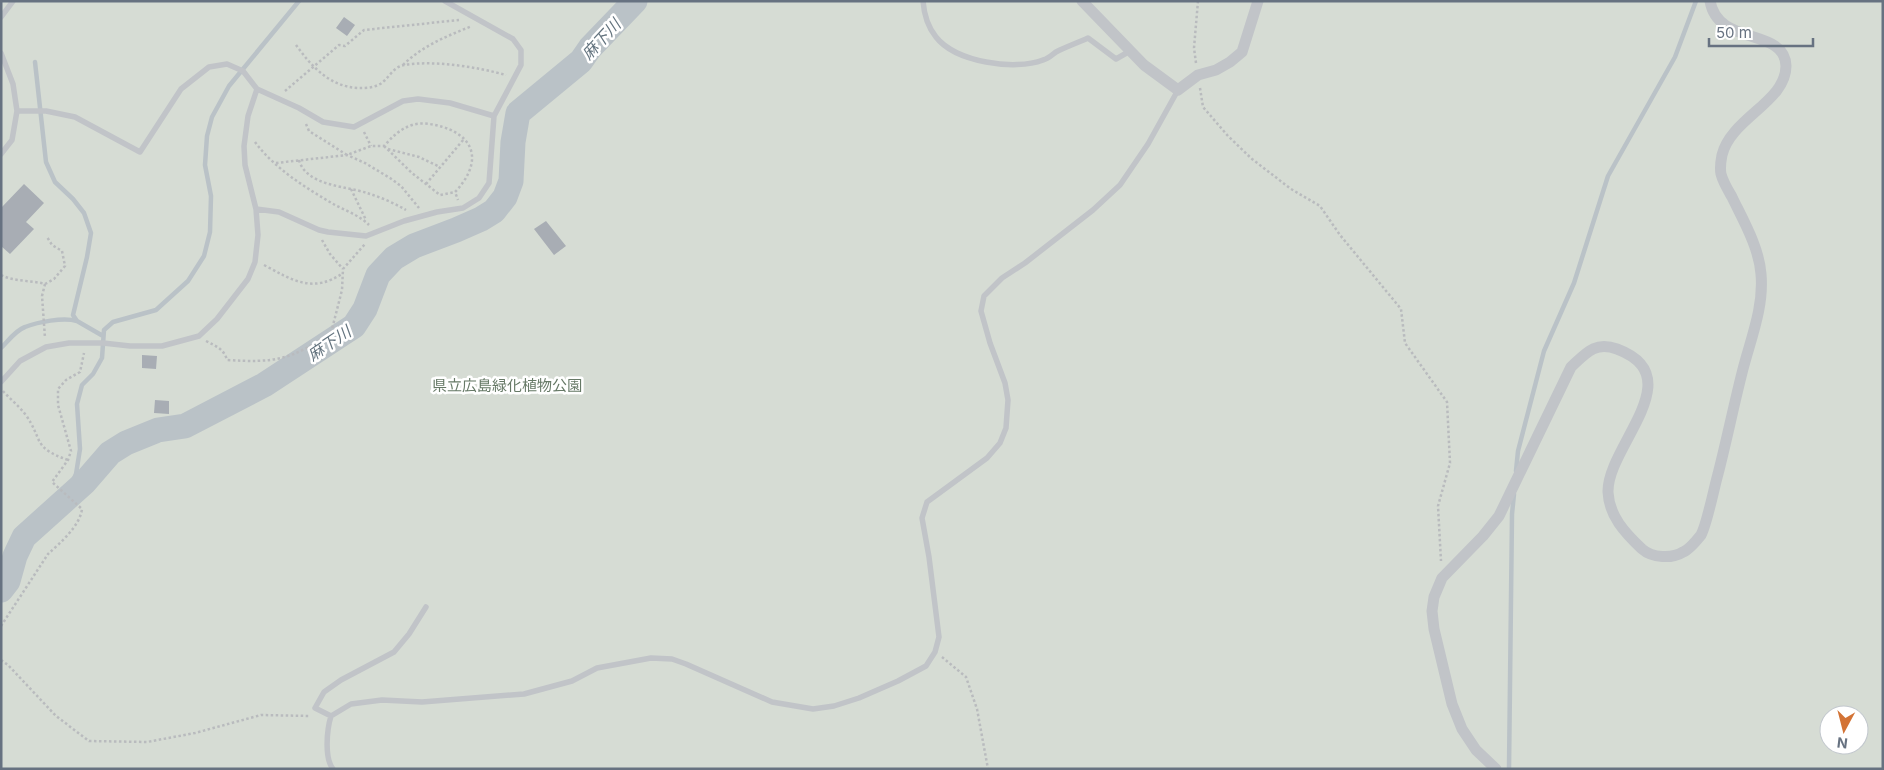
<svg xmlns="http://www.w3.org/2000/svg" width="1884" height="770" viewBox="0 0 1884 770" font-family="Inter,'Noto Sans JP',sans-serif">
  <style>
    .green { fill: #d6dcd4; fill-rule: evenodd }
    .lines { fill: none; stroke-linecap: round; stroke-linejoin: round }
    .stream { stroke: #bac2c7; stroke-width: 4.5 }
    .river { stroke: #bac2c7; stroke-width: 25 }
    .building { fill: #a8adb4 }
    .path { stroke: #b9bbbe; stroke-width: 2.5; stroke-dasharray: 2.5 2.5; stroke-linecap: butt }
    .lane { stroke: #c1c4c8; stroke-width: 5.5 }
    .street { stroke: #c1c4c8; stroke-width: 11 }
    .labels { text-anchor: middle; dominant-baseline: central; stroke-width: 5; stroke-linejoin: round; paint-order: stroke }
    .park-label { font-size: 15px; fill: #667966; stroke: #fff }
    .water-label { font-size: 16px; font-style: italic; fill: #63737e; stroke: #fff }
  </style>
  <rect width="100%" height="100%" fill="#f5f6f3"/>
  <!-- green -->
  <path class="green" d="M1,1H1883V769H1ZM1829,715H1859V745H1829Z"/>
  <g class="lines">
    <!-- stream -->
    <path class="stream" d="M35,62L46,162L55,182L73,199L84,213L91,233L87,257L73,315L77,321L103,336
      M1,348C8,341 16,330 25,327C38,322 63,317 77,321
      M1516,471L1518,451L1544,351L1574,283L1608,176L1675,57L1696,1
      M63,502L76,474L80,449L77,404L82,385L93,374L102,358L104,330L113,322L156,310L188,281L204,256L210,232L211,196L205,165L207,136L212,117L229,86L299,1
      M1509,769L1512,514L1514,494"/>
    <!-- river -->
    <path class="river" d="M1,590L8,581L15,556L24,537L84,483L110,453L126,443L158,430L185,426L264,385L354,326L365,309L378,275L394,258L414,246L456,230L481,219L494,211L505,197L511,181L513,142L518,113L581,61L590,48L635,1"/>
  </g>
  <!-- building -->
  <path class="building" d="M344,17L355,25L347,36L336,28Z
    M24,184L44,203L26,222L34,229L10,254L1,246V208Z
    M546,221L566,246L554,255L534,229Z
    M142,355L157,356L156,369L142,368Z
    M155,400L169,401V414L154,413Z"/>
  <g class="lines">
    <!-- path -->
    <path class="path" d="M296,45C312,67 330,87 359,88C365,88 372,88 378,85C388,81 392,67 404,65C434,60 477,67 506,75
      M1196,63L1194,48L1198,1
      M403,65C422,46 447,36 472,26
      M1200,88L1203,107L1228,136L1252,159L1291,189L1320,206L1340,235L1401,309L1405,343L1447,402L1450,463L1438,506L1441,561
      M285,91L339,45L345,46L364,30L459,20
      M306,124L309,131L347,155L371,146H384C392,137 400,129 412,125C421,122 433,124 443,127C480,139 479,167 455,192L458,200
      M364,132L371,146
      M255,142C275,169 306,188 335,205C347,211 360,216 369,225
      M384,146L412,173L440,195L455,192
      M388,149L419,157L440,167
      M299,160C306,186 346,186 367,193C380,197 394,203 406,210
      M276,163L347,155L365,163L390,178L401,186L419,208
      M426,184L464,139
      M351,189L366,220
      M322,240L330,254L343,269
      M264,265C292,280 313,294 343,273
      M1,275C15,282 31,280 45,284L42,296L45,338
      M45,284L54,279L65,266L62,251L52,245L47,237
      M206,341C216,346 224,349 227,360C275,363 291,360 331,333L342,290L343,269L365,244
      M3,391C10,399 19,406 25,414C44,440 31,447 68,460
      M1,626L48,554C60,543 80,526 82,509L52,482L68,460L71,451L58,405V389L66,380L80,372L84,353
      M942,657L966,677L977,709L988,769
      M1,660L8,665L56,716L89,741L147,742L195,733L261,715L310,716"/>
    <!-- lane -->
    <path class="lane" d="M923,1C924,14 927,26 936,37C955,62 1015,71 1043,60C1048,59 1052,55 1056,52C1066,47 1077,43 1088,38L1116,59L1130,51
      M1,17L13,1
      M1,53L13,84L17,111L12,140L1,154
      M17,111H46L75,117L140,152L181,89L209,67L227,64L243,71L257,89L299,108L323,122L354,127L403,101L418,99L450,103L494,116
      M256,209L279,212L319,230L328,232L366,236L404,221L437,212L463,208L479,198L489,183L494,116L521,65V50L513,39L445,1
      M1,382L20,361L46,347L69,343H103L130,346H162L199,336L217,319L248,279L255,262L258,235L256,209L245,165L244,146L248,116L257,89
      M331,716L315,708L324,692L341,680L394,652L409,634L426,607
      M333,769C324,758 327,729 331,716L351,704L382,700L422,702L524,694L572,681L597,668L651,658L672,659L686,664L772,702L813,709L834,706L859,698L898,681L926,666L935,652L939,637L929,557L922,518L927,502L987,458L1000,443L1006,428L1008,400L1005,383L990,343L981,311L984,296L1002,278L1025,263L1093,210L1120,185L1148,144L1178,90"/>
    <!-- street -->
    <path class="street" d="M1082,1L1144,65L1178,90L1198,75L1216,70L1230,62L1242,52L1258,1
      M1496,769L1476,750L1462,729L1452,704L1434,629L1432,611L1434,597L1442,578L1483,536L1499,516L1571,367C1586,353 1595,341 1617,349C1692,377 1607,446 1608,492C1609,516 1625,533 1642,549C1652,558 1672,559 1683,552C1689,550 1697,540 1701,535C1707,524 1714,488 1718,474C1727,439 1734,404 1743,369C1751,338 1764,307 1761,274C1759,247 1743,220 1732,197C1728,190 1723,182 1721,174C1720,169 1721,160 1722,155C1731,118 1786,102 1786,66C1785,27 1718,47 1710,1"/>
  </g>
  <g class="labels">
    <!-- park labels -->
    <g class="park-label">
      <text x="507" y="385">県立広島緑化植物公園</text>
    </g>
    <!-- water labels -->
    <g class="water-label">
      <text transform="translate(601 39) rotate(-47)">麻下川</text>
      <text transform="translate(329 343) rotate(-34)">麻下川</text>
    </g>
  </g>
  <!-- border -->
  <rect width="1884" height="770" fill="none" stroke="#677281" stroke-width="5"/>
  <!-- north arrow -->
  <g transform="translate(1844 730) rotate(187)"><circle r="24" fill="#ffffff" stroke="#c2c7cd"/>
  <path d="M0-4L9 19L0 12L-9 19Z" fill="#d37335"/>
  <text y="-8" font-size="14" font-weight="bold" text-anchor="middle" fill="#677281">N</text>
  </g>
  <!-- scale -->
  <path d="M1709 38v8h104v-8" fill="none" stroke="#677281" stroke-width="2.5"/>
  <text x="1716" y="38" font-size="15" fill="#677281" stroke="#ffffff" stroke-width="4" paint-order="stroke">50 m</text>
</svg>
